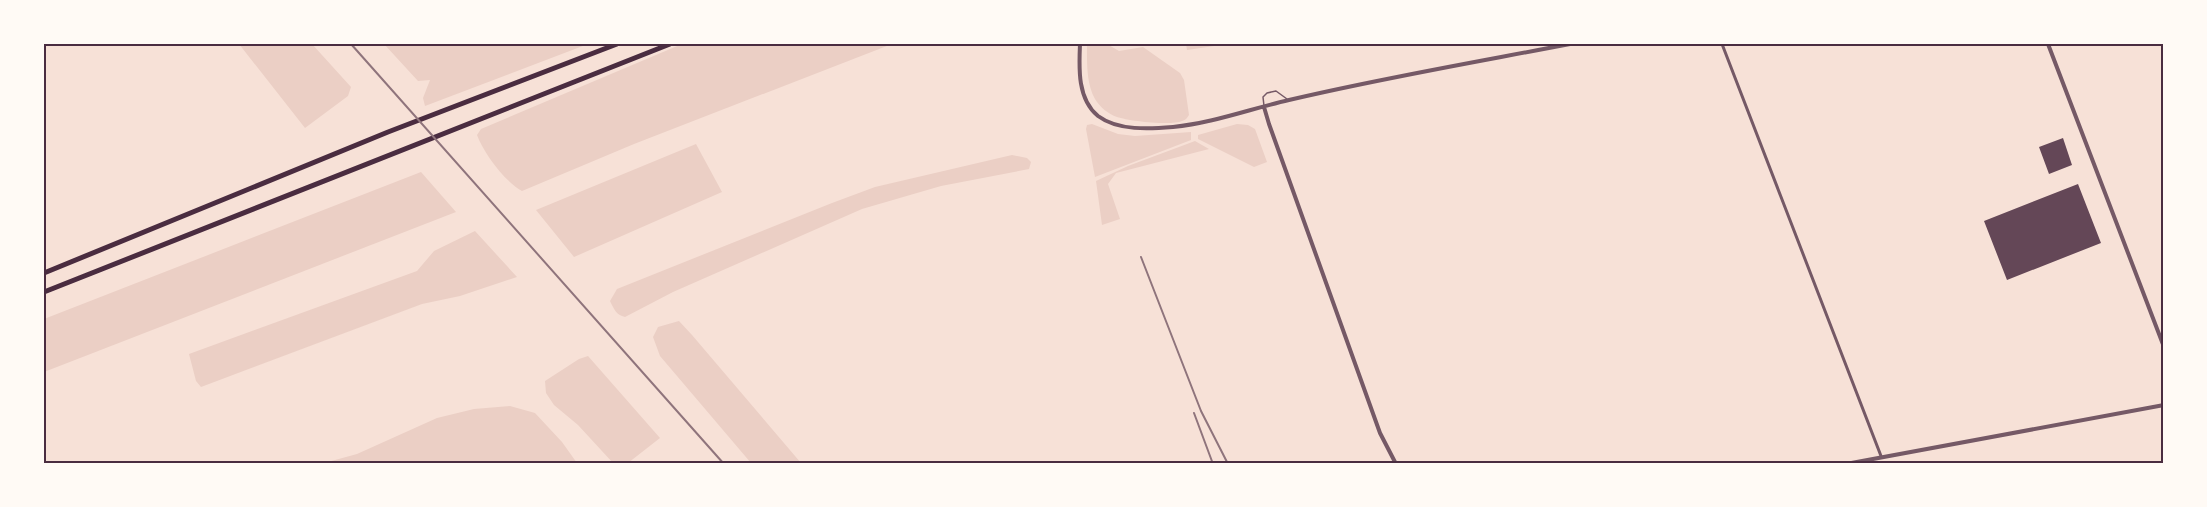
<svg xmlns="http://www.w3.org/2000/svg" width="2207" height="507" viewBox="0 0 2207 507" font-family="'IBM Plex Sans',sans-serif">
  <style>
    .green { fill: #ebcfc5 }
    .building { fill: #644757 }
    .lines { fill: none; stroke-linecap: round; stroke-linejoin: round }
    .service { stroke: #755966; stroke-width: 1.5 }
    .minor { stroke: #755966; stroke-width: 3 }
    .tertiary { stroke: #755966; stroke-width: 4 }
    .trunk { stroke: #4a2c40; stroke-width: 5 }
    .rail { stroke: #8f747c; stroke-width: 2 }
    .neatline { fill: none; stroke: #4a2c40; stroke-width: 2 }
  </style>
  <rect width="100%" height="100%" fill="#f7e1d7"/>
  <!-- green -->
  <path class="green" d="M239,44H312L351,87L348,96L305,128Z
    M384,44H588L425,106L423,98L430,80L418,81Z
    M682,44H892L634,144L522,191C505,182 483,152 477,135L481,129Z
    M1087,44H1107L1119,51L1143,47L1180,73L1184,80L1189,115C1187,118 1186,120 1182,121C1171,126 1129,121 1117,117C1108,114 1100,107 1095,99C1086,83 1087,61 1087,44Z
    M1186,44H1221V45L1187,50Z
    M1092,124L1118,134L1135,136L1191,132V140L1095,177L1086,129L1087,125Z
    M1237,124L1248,125L1255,129L1267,162L1254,167L1198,139V135Z
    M1195,141L1209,149L1116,173L1108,184L1120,219L1102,225L1096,181L1128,166Z
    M696,144L722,192L574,257L536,210Z
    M1012,155L1027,158L1031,162L1029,169L941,186L862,209L673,292L625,317C616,315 614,309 610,301L617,289L832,203L875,187Z
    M421,172L456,212L44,372V319Z
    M475,231L517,277L460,296L422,304L201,387L196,381L189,354L417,271L434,251Z
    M679,321L692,335L801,463H751L660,356L653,337L658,327Z
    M588,356L660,438L628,463H613L578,425L554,405L546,393L545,381L579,359Z
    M510,406L535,413L562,442L577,463H324L357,454L437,418L474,409Z"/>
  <!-- building -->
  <path class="building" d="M2063,138L2072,165L2049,174L2039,147Z
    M2078,184L2101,243L2007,280L1984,221Z"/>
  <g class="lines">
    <!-- service -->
    <path class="service" d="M1264,106L1263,97L1267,93L1276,91L1287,99"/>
    <!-- minor -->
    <path class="minor" d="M1722,44L1881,456"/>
    <!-- tertiary -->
    <path class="tertiary" d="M1080,44C1079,67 1077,99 1098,116C1118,131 1150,129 1173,127C1213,123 1250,109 1289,100C1382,78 1476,62 1570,44
      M2048,44L2164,347
      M1264,107L1269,124L1380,433L1396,464
      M1846,464L2164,405"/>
    <!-- trunk -->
    <path class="trunk" d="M44,273L388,132L617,44
      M44,292L670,44"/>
    <!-- rail -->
    <path class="rail" d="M351,44L724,464
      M1141,257L1201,411L1228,464
      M1194,413L1213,464"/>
  </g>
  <!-- border -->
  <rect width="2207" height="507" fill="none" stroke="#fffaf5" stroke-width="90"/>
  <rect x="45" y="45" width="2117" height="417" class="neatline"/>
</svg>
